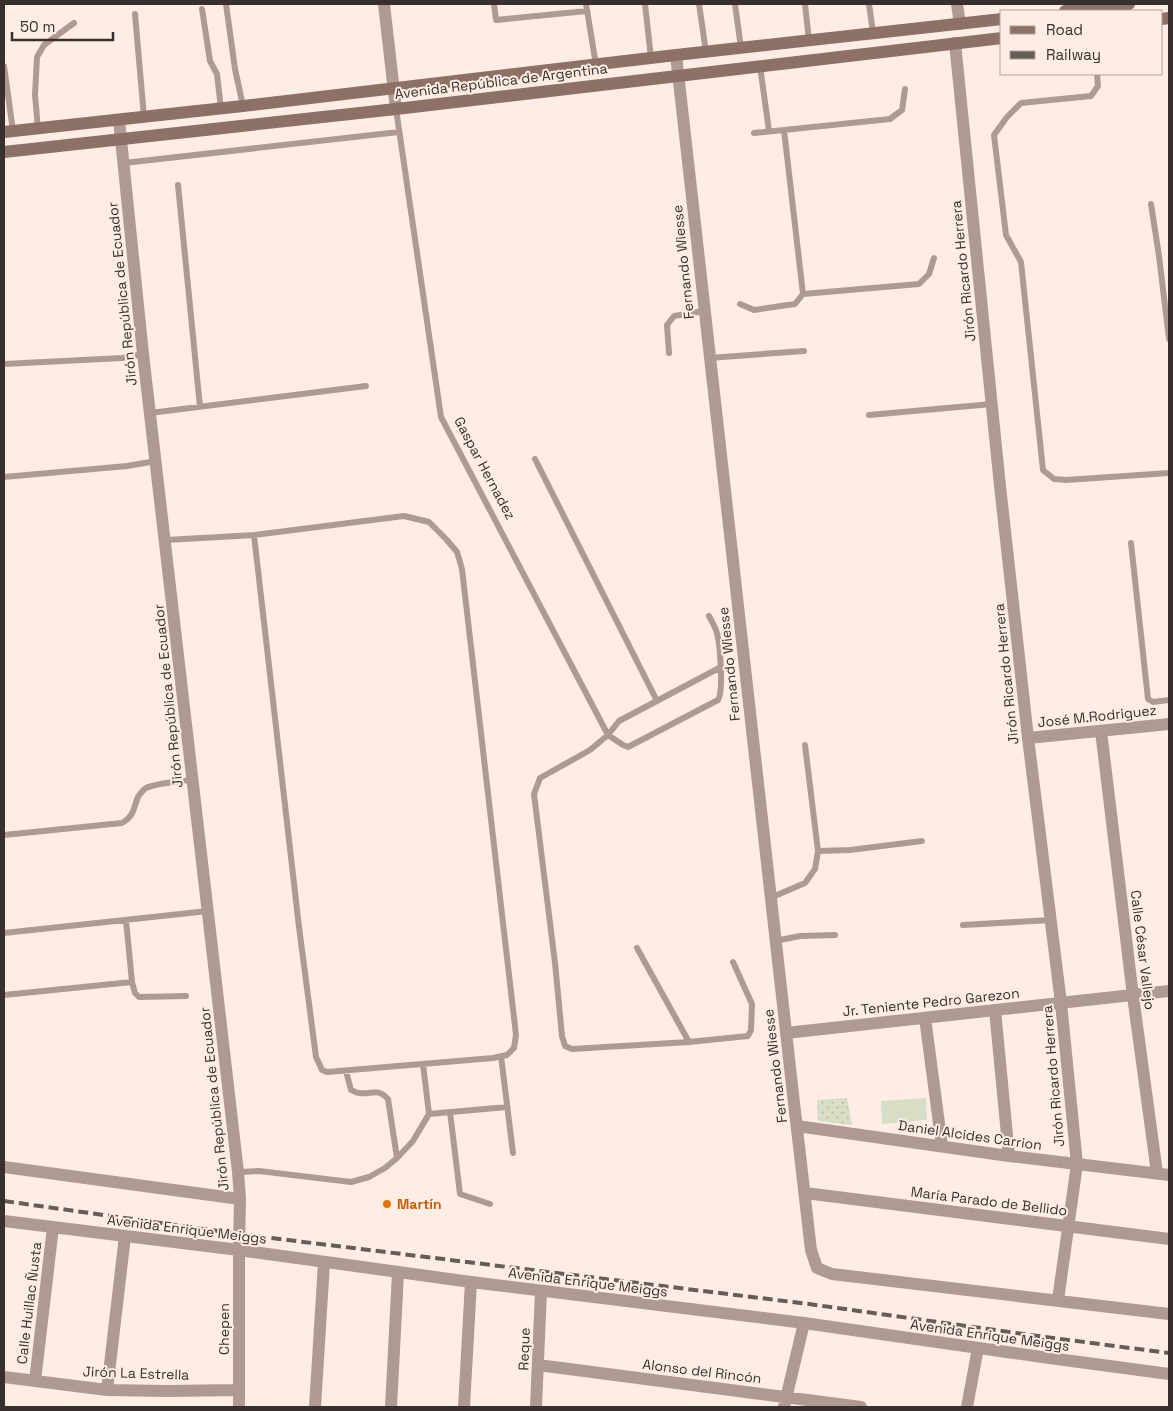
<svg xmlns="http://www.w3.org/2000/svg" width="1173" height="1411" viewBox="0 0 1173 1411" font-family="'Space Grotesk',sans-serif">
  <style>
    .park { fill: url(#park-dots) }
    .pitch { fill: #d7dec5 }
    .lines { fill: none; stroke-linecap: round; stroke-linejoin: round }
    .service { stroke: #ae9a93; stroke-width: 6 }
    .minor { stroke: #ae9a93; stroke-width: 12 }
    .tertiary { stroke: #ae9a93; stroke-width: 12 }
    .secondary { stroke: #8d7167; stroke-width: 12 }
    .rail { stroke: #675c57; stroke-width: 4; stroke-dasharray: 10 5; stroke-linecap: butt }
    .food-dot { fill: #e8710a; stroke: #feede4; stroke-width: 2 }
    .labels { text-anchor: middle; dominant-baseline: central; stroke-width: 4; stroke-linejoin: round; paint-order: stroke }
    .street-label { font-size: 14px; fill: #38302c; stroke: #feede4 }
    .food-label { font-size: 14px; font-weight: bold; fill: #c56008; stroke: #feede4; text-anchor: start }
  </style>
  <defs>
    <pattern id="park-dots" width="8" height="8" patternUnits="userSpaceOnUse" patternTransform="scale(1.25)"><rect width="8" height="8" fill="#d7dec5"/><path d="M2 2h.1M6 6h.1" fill="none" stroke="#b9bfa9" stroke-width="1.8" stroke-linecap="round"/></pattern>
  </defs>
  <rect width="100%" height="100%" fill="#feede4"/>
  <!-- park -->
  <path class="park" d="M847,1098L852,1125L818,1121L817,1100Z"/>
  <!-- pitch -->
  <path class="pitch" d="M926,1098L927,1120L882,1124L881,1101Z"/>
  <g class="lines">
    <!-- service -->
    <path class="service" d="M226,4L235,69L243,106
      M494,4L496,20L587,11
      M586,4L596,65
      M645,4L651,58
      M699,4L706,52
      M735,4L741,48
      M805,4L809,41
      M869,4L873,33
      M202,9L210,61L217,74L221,109
      M135,14L144,117
      M4,66L13,131
      M760,66L769,131
      M1097,74L1098,86L1091,96L1021,103L1007,117L994,135L1006,235L1021,262L1043,470L1054,479L1066,480L1169,473
      M396,109L441,417L608,735L623,745L628,747L718,700C724,690 720,641 716,630C714,625 711,620 709,616
      M38,129L35,95L37,57L44,45L74,23
      M754,133L890,119L902,110L905,89
      M124,163L399,132
      M178,185L200,407
      M1151,204L1159,256L1169,339
      M803,294L919,284L929,274L934,258
      M740,304L754,310L795,304L803,294L784,130
      M669,353L667,325L674,316L704,311
      M709,358L804,351
      M4,364L122,358L143,354
      M150,413L366,386
      M869,415L992,404
      M535,459L657,701
      M4,477L127,466L156,461
      M166,540L254,535L404,516L429,522L446,539L457,552L462,569L516,1035L514,1048L507,1055L493,1058L327,1072L322,1070L316,1057L299,927L254,535
      M1131,543L1148,699L1153,702L1169,700
      M721,667L619,721L608,735L590,750L540,778L534,794L555,963L562,1036L565,1046L572,1049L689,1042L748,1036L751,1030L752,1004L733,962
      M805,745L818,851
      M4,835L122,823C135,815 133,809 138,797C139,795 143,790 146,788C154,784 182,781 193,780
      M770,898L805,883L815,869L818,851L850,850L922,841
      M126,920L132,982L135,993L139,997L186,996
      M963,925L1051,920
      M4,933L208,911
      M775,941L800,936L835,935
      M637,948L689,1042
      M4,995L132,982
      M501,1056L513,1153
      M346,1071L351,1090C354,1091 356,1093 359,1093C372,1095 377,1087 388,1099L397,1158
      M450,1112L460,1194L490,1204
      M429,1114L507,1107
      M238,1172L259,1171L351,1182L369,1177L385,1168L397,1158L413,1141L429,1114L423,1064"/>
    <!-- minor -->
    <path class="minor" d="M384,4L396,109
      M957,4L960,24
      M955,43L1000,486L1028,738L1061,1003L1077,1164L1058,1300
      M676,55L794,1103L811,1250L817,1268L832,1274L1169,1314
      M1101,731L1133,996L1157,1173
      M1028,738L1169,724
      M995,1010L1009,1156
      M925,1018L942,1146
      M786,1033L1169,991
      M797,1126L1009,1156L1169,1175
      M4,1167L240,1199
      M805,1193L1169,1239
      M4,1221L239,1250V1407
      M538,1365L861,1407
      M4,1377L107,1390L167,1391L238,1390
      M35,1381L53,1227
      M107,1390L125,1236
      M315,1407L324,1263
      M391,1407L398,1273
      M464,1407L471,1282
      M536,1407L541,1291
      M784,1407L804,1323
      M967,1407L978,1348"/>
    <!-- tertiary -->
    <path class="tertiary" d="M119,120L143,354L238,1172L240,1199L239,1250L471,1282L804,1323L1042,1357L1169,1374"/>
    <!-- secondary -->
    <path class="secondary" d="M1065,11L1129,4
      M1162,19L1169,18
      M4,132L243,106L676,55L1002,19
      M4,152L396,109L1002,38"/>
    <!-- rail -->
    <path class="rail" d="M4,1201L239,1234L809,1304L1045,1337L1169,1353"/>
  </g>
  <!-- markers -->
  <circle class="food-dot" cx="387" cy="1204" r="5"/>
  <g class="labels">
    <!-- street labels -->
    <g class="street-label">
      <text transform="translate(501 81) rotate(-7)">Avenida República de Argentina</text>
      <text transform="translate(683 262) rotate(-96)">Fernando Wiesse</text>
      <text transform="translate(963 271) rotate(-96)">Jirón Ricardo Herrera</text>
      <text transform="translate(122 294) rotate(-96)">Jirón República de Ecuador</text>
      <text transform="translate(485 468) rotate(62)">Gaspar Hernadez</text>
      <text transform="translate(729 664) rotate(-96)">Fernando Wiesse</text>
      <text transform="translate(1006 674) rotate(-96)">Jirón Ricardo Herrera</text>
      <text transform="translate(168 696) rotate(-96)">Jirón República de Ecuador</text>
      <text transform="translate(1097 716) rotate(-6)">José M.Rodriguez</text>
      <text transform="translate(1143 950) rotate(83)">Calle César Vallejo</text>
      <text transform="translate(931 1002) rotate(-6)">Jr. Teniente Pedro Garezon</text>
      <text transform="translate(775 1066) rotate(-97)">Fernando Wiesse</text>
      <text transform="translate(1053 1076) rotate(-95)">Jirón Ricardo Herrera</text>
      <text transform="translate(214 1099) rotate(-96)">Jirón República de Ecuador</text>
      <text transform="translate(970 1135) rotate(8)">Daniel Alcides Carrion</text>
      <text transform="translate(989 1201) rotate(7)">María Parado de Bellido</text>
      <text transform="translate(187 1229) rotate(7)">Avenida Enrique Meiggs</text>
      <text transform="translate(588 1282) rotate(7)">Avenida Enrique Meiggs</text>
      <text transform="translate(29 1303) rotate(-83)">Calle Huillac Ñusta</text>
      <text transform="translate(224 1329) rotate(-90)">Chepen</text>
      <text transform="translate(990 1335) rotate(8)">Avenida Enrique Meiggs</text>
      <text transform="translate(524 1349) rotate(-88)">Reque</text>
      <text transform="translate(702 1371) rotate(7)">Alonso del Rincón</text>
      <text transform="translate(136 1373) rotate(2)">Jirón La Estrella</text>
    </g>
    <!-- food labels -->
    <g class="food-label">
      <text x="397" y="1204">Martín</text>
    </g>
  </g>
  <!-- border -->
  <rect width="1173" height="1411" fill="none" stroke="#38302c" stroke-width="10"/>
  <!-- legend -->
  <rect x="1000" y="10" width="162" height="65" fill="#feede4" stroke="#afa19a"/>
  <rect x="1010" y="26" width="25" height="8" fill="#8d7167" stroke="#afa19a"/>
  <text x="1046" y="35" font-size="15" fill="#38302c">Road</text>
  <rect x="1010" y="51" width="25" height="8" fill="#675c57" stroke="#afa19a"/>
  <text x="1046" y="60" font-size="15" fill="#38302c">Railway</text>
  <!-- scale -->
  <path d="M12 32v8h101v-8" fill="none" stroke="#38302c" stroke-width="2.5"/>
  <text x="20" y="32" font-size="15" fill="#38302c" stroke="#feede4" stroke-width="4" paint-order="stroke">50 m</text>
</svg>
